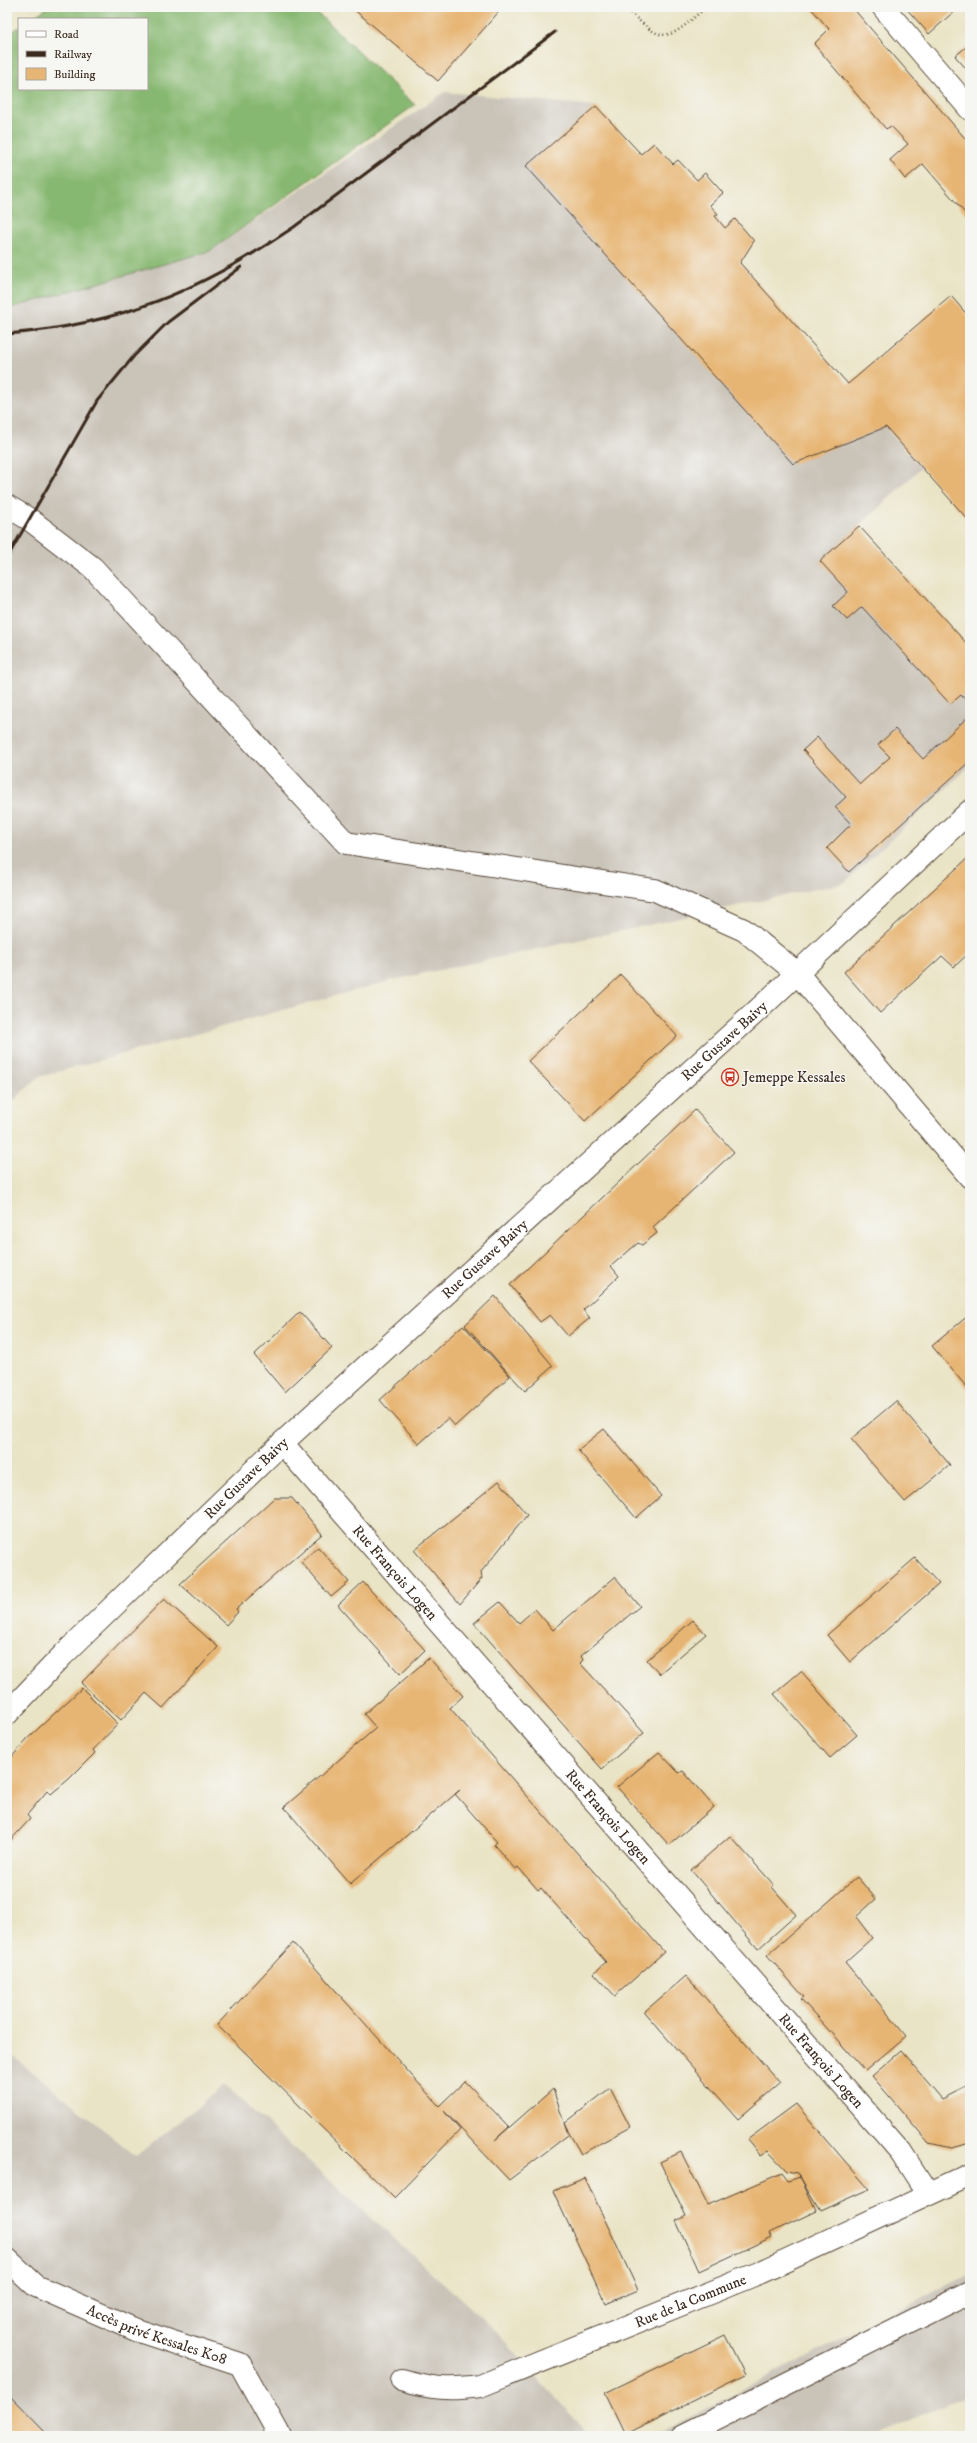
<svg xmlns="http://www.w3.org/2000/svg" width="977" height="2443" viewBox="0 0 977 2443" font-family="'IM FELL DW Pica',serif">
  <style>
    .industrial { fill: #c9c3b8 }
    .forest { fill: #87b871; stroke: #617148 }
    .building { fill: #e7b573 }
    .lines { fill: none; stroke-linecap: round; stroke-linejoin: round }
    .minor-casing { stroke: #554637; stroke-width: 24 }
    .path { stroke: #554637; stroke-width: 2.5; stroke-dasharray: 1 3; stroke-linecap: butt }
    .minor { stroke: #fff; stroke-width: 22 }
    .rail { stroke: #3b2a1e; stroke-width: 3 }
    .labels { text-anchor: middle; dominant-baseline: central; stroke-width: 3; stroke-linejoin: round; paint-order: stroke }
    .street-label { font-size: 15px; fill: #3b2a1e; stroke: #f6f6f2 }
    .poi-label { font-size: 15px; fill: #3b2a1e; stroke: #f6f6f2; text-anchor: start }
  </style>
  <rect width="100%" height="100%" fill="#f6f6f2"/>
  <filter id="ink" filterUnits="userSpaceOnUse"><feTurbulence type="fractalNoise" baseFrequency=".025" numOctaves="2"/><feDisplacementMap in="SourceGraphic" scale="8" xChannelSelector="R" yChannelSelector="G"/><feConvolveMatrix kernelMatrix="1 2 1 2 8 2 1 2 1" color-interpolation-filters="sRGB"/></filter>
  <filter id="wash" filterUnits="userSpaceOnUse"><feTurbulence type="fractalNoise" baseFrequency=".012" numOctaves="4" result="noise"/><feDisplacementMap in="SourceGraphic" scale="16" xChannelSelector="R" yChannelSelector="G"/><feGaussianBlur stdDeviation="0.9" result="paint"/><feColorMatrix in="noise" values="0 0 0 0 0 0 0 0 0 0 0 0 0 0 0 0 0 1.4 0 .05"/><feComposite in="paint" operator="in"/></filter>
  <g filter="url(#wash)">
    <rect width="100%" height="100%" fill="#eae4c6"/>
    <!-- industrial -->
    <path class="industrial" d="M445,92L596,106L809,340L921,468L859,526L970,647V766L844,883L393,980L39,1077L7,1106V309L210,251Z
      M7,2051L136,2156L224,2085L491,2326L590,2436H7Z
      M970,2273V2395L871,2436H653Z"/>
    <!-- forest -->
    <path class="forest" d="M48,7H311L415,105L210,251L7,309V36L19,27V89H147V19H31Z"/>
    <g id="blocks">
      <!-- building -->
      <path class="building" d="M351,7H503L438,81Z
        M810,7H852L970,144V219L923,164L905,179L890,160L908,144L891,126L886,129L814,44L829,29Z
        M905,7H959L929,34Z
        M970,44V73L955,56Z
        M596,106L641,154L654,143L673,164L678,160L697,180L705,173L723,193L710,205L718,214L715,216L725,228L735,219L754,241L740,263L848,384L951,296L970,318V522L886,427L793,464L526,166Z
        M859,526L970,647V705L961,695L950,704L862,607L847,620L833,606L848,592L820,561Z
        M970,715V761L849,872L827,848L851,824L835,807L846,797L803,750L817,737L860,784L890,757L878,745L895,729L923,759Z
        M970,856V952L954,967L942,956L880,1013L844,972Z
        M621,975L677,1036L585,1121L528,1061Z
        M695,1110L734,1152L653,1227L657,1233L642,1245L638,1243L611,1266L619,1276L583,1310L590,1318L568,1336L550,1315L540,1322L510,1285Z
        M495,1296L553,1366L525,1391L465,1325Z
        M300,1312L332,1348L285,1392L254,1355Z
        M970,1314V1391L932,1346Z
        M463,1325L510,1376L455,1426L448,1418L419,1444L380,1400Z
        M896,1401L950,1465L905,1502L851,1439Z
        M604,1429L661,1496L636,1518L578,1450Z
        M499,1481L527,1515L481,1572L482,1578L460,1604L414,1550Z
        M274,1498H292L322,1534L236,1609L238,1612L226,1625L180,1584Z
        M318,1547L349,1582L331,1597L301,1562Z
        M915,1558L939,1584L850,1662L827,1635Z
        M615,1577L640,1606L581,1656L583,1660L580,1663L644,1733L602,1769L474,1623L500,1602L519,1623L535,1609L553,1630Z
        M363,1582L425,1650L400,1674L338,1605Z
        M164,1599L218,1647L163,1708L146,1693L121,1720L81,1683Z
        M693,1620L706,1634L659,1674L647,1660Z
        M429,1658L463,1696L450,1708L664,1952L615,1996L594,1973L606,1962L541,1888L538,1890L518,1867L515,1869L494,1845L497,1842L455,1794L460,1790L350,1884L284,1807L376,1728L364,1714Z
        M801,1671L857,1735L830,1758L774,1694Z
        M82,1688L118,1724L93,1750L95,1753L69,1779L51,1794L47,1791L27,1815L30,1819L7,1844V1757L11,1758L27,1739Z
        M659,1752L679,1773L683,1771L714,1807L669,1845L617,1787Z
        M730,1836L774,1885L772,1887L796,1915L758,1949L691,1870Z
        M857,1877L876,1899L856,1917L872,1938L845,1962L906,2036L865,2071L801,1999L804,1997L767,1955Z
        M293,1943L439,2106L465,2081L509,2127L495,2140L553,2089L568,2135L509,2180L444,2111L460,2130L394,2198L217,2025Z
        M686,1976L780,2083L738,2119L644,2012Z
        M901,2051L942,2099L970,2085V2143L951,2148L929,2143L872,2076Z
        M610,2088L630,2127L581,2154L564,2124Z
        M796,2104L825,2138L869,2189L820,2211L797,2173L787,2171L768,2151L760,2156L747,2140Z
        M681,2152L708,2205L782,2173L788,2181L800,2177L816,2211L770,2233L772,2237L699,2271L676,2221L686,2216L660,2162Z
        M585,2178L638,2290L606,2304L553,2191Z
        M725,2335L745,2375L625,2434L605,2393Z
        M7,2393L49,2436H7Z"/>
    </g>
  </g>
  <g filter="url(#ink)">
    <use href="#blocks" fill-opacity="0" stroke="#554637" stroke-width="1"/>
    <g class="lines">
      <!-- minor casing -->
      <g class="minor-casing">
        <g id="minor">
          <path d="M883,7L970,109"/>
          <path d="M7,506L29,519L93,568L346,843L655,890L744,930L797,973L970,1177"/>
          <path id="s1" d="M282,1443L901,2152L928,2194"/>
          <path id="s2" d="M7,1714L63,1655L282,1443L759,1009L970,811"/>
          <path id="s3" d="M7,2259L36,2286L136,2330L240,2364L280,2436"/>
          <path id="s4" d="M402,2380C431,2389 450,2390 480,2386L759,2273L970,2175"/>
          <path d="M682,2436L970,2292"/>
        </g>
      </g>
      <!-- path -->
      <path class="path" d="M625,7C664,46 667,42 706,7"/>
      <!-- minor -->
      <use href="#minor" class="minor"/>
      <!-- rail -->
      <path class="rail" d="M7,334C120,325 201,290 294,227L555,32
        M7,558L97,401L134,356L168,322L241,267"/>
    </g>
  </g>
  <!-- icons -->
  <defs>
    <g id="bus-ring" transform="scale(0.9)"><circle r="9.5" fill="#f6f6f2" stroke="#c8321e" stroke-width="1.5"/><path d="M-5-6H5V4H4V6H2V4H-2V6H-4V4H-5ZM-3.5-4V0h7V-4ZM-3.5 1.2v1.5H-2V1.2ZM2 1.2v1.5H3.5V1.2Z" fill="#c8321e"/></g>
  </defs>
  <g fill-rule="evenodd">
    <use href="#bus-ring" x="730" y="1077"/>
  </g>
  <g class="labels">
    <!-- street labels -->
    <g class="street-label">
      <text stroke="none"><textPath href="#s2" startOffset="984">Rue Gustave Baivy</textPath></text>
      <text stroke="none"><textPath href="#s2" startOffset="660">Rue Gustave Baivy</textPath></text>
      <text stroke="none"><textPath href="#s2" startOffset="336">Rue Gustave Baivy</textPath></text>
      <text stroke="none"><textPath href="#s1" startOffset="172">Rue François Logen</textPath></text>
      <text stroke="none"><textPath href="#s1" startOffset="496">Rue François Logen</textPath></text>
      <text stroke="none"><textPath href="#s1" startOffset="820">Rue François Logen</textPath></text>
      <text stroke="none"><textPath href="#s4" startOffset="306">Rue de la Commune</textPath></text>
      <text stroke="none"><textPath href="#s3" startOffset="170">Accès privé Kessales K08</textPath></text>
    </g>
    <!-- poi labels -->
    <g class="poi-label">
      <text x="743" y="1077">Jemeppe Kessales</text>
    </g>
  </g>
  <!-- margin -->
  <rect width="977" height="2443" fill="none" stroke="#f6f6f2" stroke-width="24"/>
  <!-- legend -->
  <rect x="18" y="18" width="130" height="72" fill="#f6f6f2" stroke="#aba49d"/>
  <rect x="26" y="31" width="20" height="6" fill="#ffffff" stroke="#aba49d"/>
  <text x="54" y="38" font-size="12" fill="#3b2a1e">Road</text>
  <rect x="26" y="51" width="20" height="6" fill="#3b2a1e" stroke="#aba49d"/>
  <text x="54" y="58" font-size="12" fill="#3b2a1e">Railway</text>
  <rect x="26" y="68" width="20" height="12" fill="#e7b573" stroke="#aba49d"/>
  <text x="54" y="78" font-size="12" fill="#3b2a1e">Building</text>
</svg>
